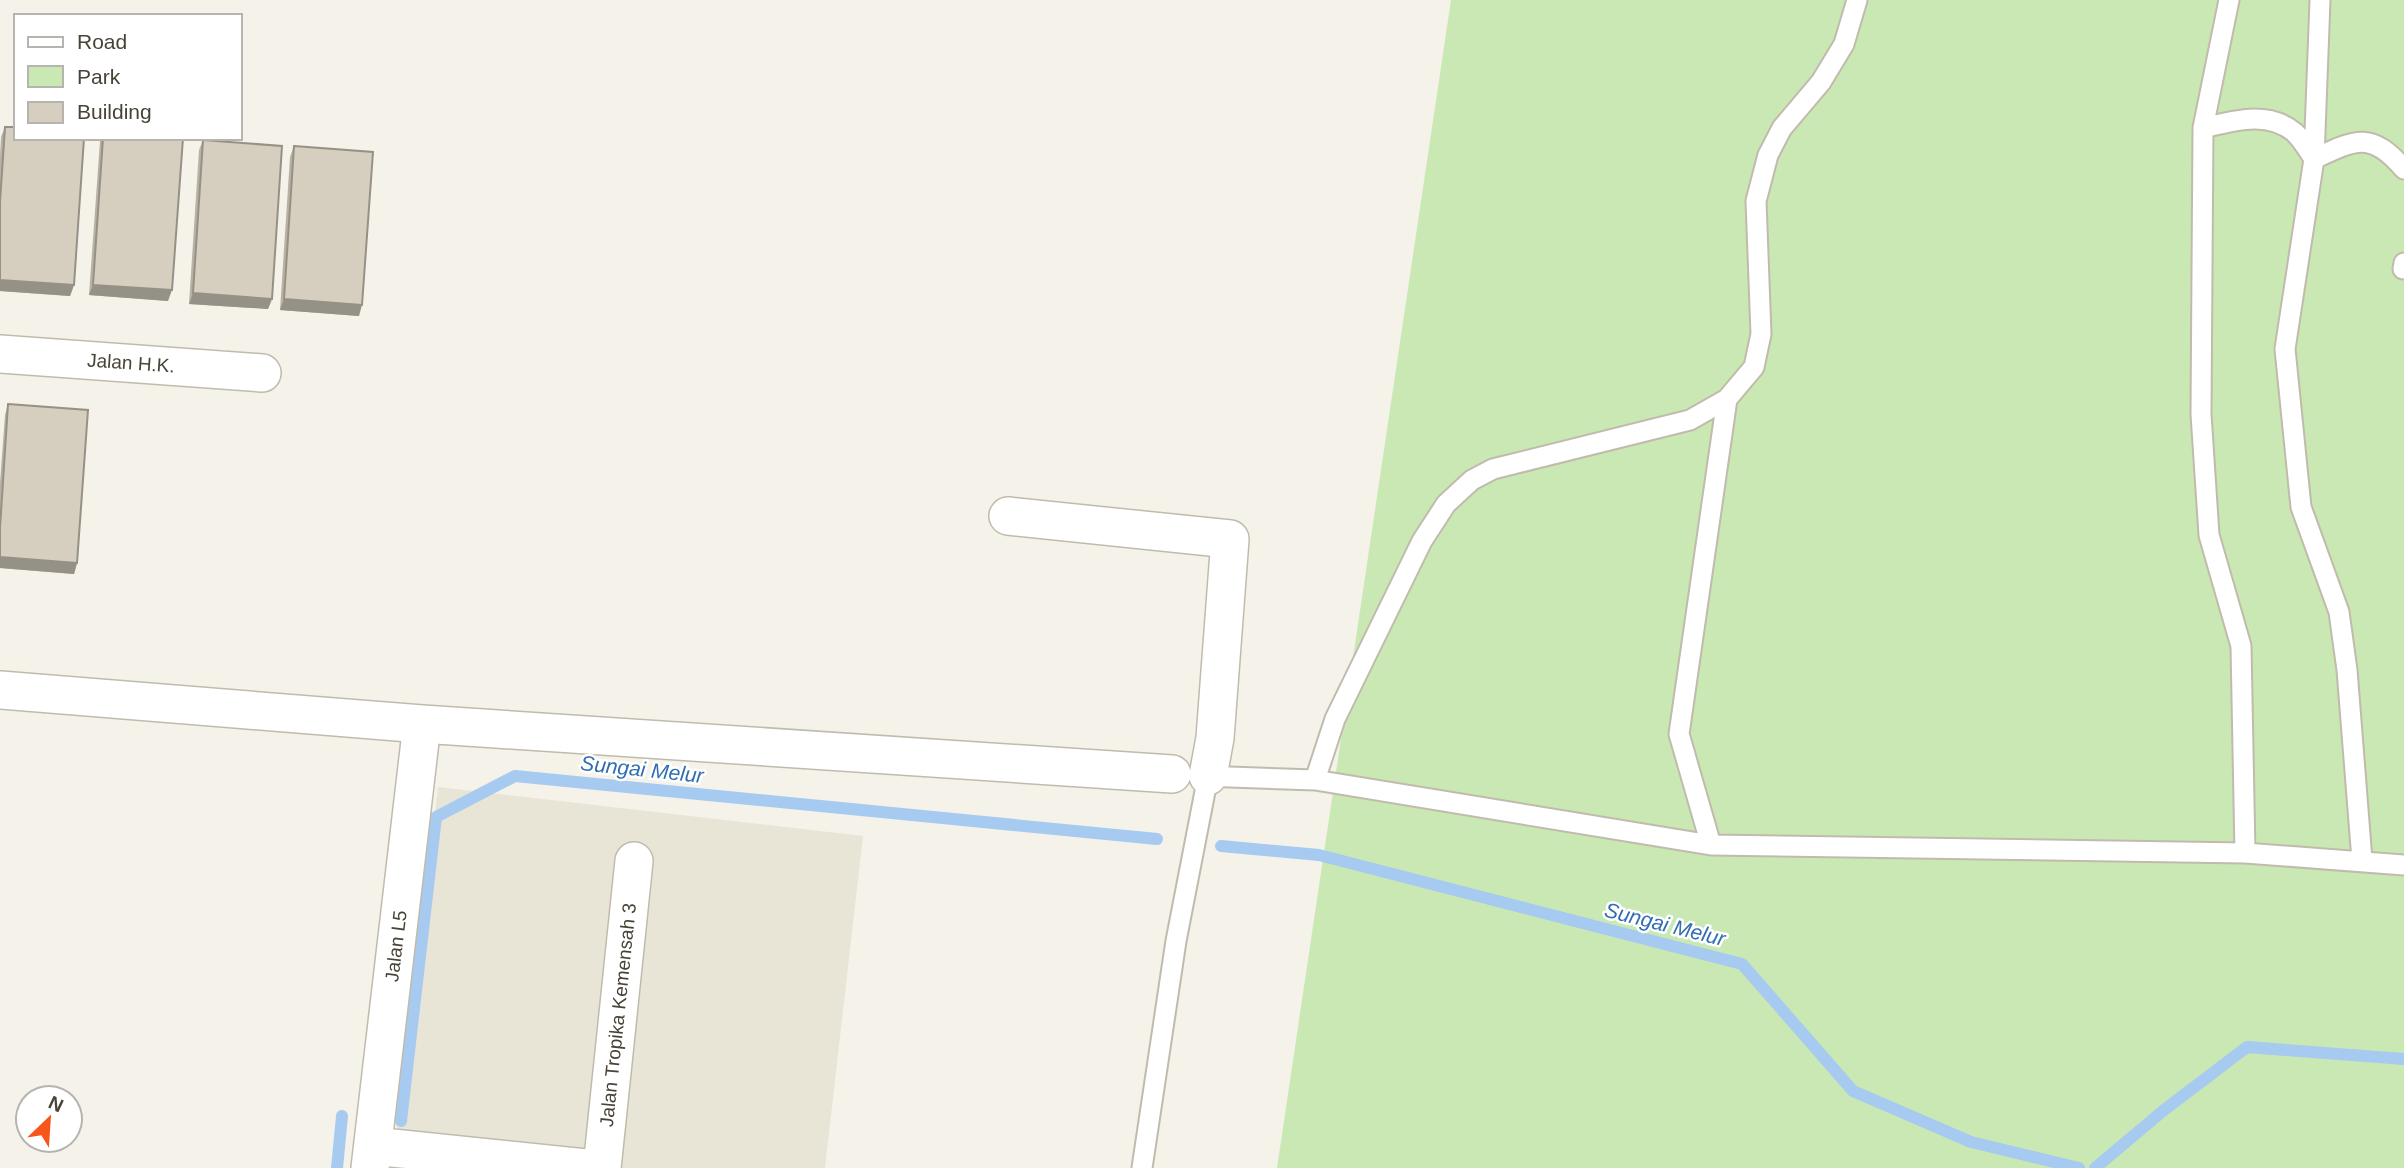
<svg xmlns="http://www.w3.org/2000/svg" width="2404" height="1168" viewBox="0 0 2404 1168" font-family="Helvetica,sans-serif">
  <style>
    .residential { fill: #e8e5d7 }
    .green { fill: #cae8b3 }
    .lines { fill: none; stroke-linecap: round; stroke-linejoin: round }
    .stream { stroke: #a7caf0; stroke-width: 12 }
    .lane-casing { stroke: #c0bbac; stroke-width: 23 }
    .street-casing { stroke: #c0bbac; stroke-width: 40 }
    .lane { stroke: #fff; stroke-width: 19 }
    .street { stroke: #fff; stroke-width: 37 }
    .wall { fill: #b8b2a4 }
    .shaded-wall { fill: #969186 }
    .building { fill: #d6cfbf; stroke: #969186; stroke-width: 2 }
    .labels { text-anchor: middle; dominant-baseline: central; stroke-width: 5; stroke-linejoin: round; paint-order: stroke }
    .street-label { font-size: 19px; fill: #484337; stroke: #fff }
    .water-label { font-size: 21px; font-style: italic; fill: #316eb4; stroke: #fff }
  </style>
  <rect width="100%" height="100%" fill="#f4f2e9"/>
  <!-- residential -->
  <path class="residential" d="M438,787L863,836L825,1168H392Z"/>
  <!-- green -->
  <path class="green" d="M1451,0H2404V1168H1277Z"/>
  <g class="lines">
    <!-- stream -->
    <path class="stream" d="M1221,846L1319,855L1742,964L1853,1091L1971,1142L2079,1168
      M401,1121L436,817L515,776L1157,839
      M337,1168L342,1116
      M2095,1168L2164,1110L2247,1047L2404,1059"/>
    <!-- lane casing -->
    <g class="lane-casing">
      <path id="lane" d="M2229,0L2203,128L2201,414L2209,535L2241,646L2245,853
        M2320,0L2314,159L2285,349L2301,507L2339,612L2347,670L2362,860
        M2203,128C2233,121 2267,110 2294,132C2302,139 2308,150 2314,159C2356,139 2371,131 2404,169
        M2403,269L2404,263
        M1201,776L1315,780L1711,845L2245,853L2404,865
        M1315,780L1335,719L1422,541L1446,504L1472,480L1493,469L1690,420L1727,399L1754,367L1761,334L1756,201L1768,155L1782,128L1821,82L1844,44L1857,0
        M1711,845L1679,734L1727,399
        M1142,1168L1176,941L1208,776"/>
    </g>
    <!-- street casing -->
    <g class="street-casing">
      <path id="street" d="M0,354L262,373
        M1008,516L1230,539L1215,738L1208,776
        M0,690L422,724L1172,774
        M373,1146L586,1168
        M370,1168L422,724
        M602,1168L634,861"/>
    </g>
    <!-- lane -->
    <use href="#lane" class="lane"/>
    <!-- street -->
    <use href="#street" class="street"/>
  </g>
  <!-- wall -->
  <path class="wall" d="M5,127L74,285L70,296L0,291V156L1,137Z
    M101,138H183L168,301L89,295L100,141Z
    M203,140L272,299L268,309L189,304L199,150Z
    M294,146L359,316L280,310L290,157Z
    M8,404L77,563L74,574L0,568V482L5,415Z"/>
  <!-- shaded-wall -->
  <path class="shaded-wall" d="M0,280L74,285L70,296L0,291Z
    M93,285L172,290L168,301L89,295Z
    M193,293L272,299L268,309L189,304Z
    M284,299L362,305L359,316L280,310Z
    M0,557L77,563L74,574L0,568Z"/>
  <!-- building -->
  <path class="building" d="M5,127H16V138H84L74,285L0,280V202Z
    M103,138H183L172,290L93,285Z
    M203,140L282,146L272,299L193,293Z
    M294,146L373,152L362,305L284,299Z
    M8,404L88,410L77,563L0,557V528Z"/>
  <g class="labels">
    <!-- street labels -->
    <g class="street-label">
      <text transform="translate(131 363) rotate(4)">Jalan H.K.</text>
      <text transform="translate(396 946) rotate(-83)">Jalan L5</text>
      <text transform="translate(618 1015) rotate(-84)">Jalan Tropika Kemensah 3</text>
    </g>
    <!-- water labels -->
    <g class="water-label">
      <text transform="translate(642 769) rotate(6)">Sungai Melur</text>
      <text transform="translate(1665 924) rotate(14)">Sungai Melur</text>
    </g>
  </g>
  <!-- legend -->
  <rect x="14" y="14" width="228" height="126" fill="#ffffff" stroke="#b6b4af" stroke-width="2"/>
  <rect x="28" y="37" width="35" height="10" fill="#ffffff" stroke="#b6b4af" stroke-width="2"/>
  <text x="77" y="49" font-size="21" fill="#484337">Road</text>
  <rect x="28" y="66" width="35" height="21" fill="#cae8b3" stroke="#b6b4af" stroke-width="2"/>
  <text x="77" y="84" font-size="21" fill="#484337">Park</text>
  <rect x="28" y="102" width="35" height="21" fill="#d6cfbf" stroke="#b6b4af" stroke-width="2"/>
  <text x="77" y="119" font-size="21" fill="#484337">Building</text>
  <!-- north arrow -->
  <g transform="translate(49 1119) rotate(25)"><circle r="33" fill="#ffffff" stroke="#b6b4af" stroke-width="2"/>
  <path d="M0-5L12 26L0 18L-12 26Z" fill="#f8551d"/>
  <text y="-10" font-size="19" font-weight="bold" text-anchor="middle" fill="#484337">N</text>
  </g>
</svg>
